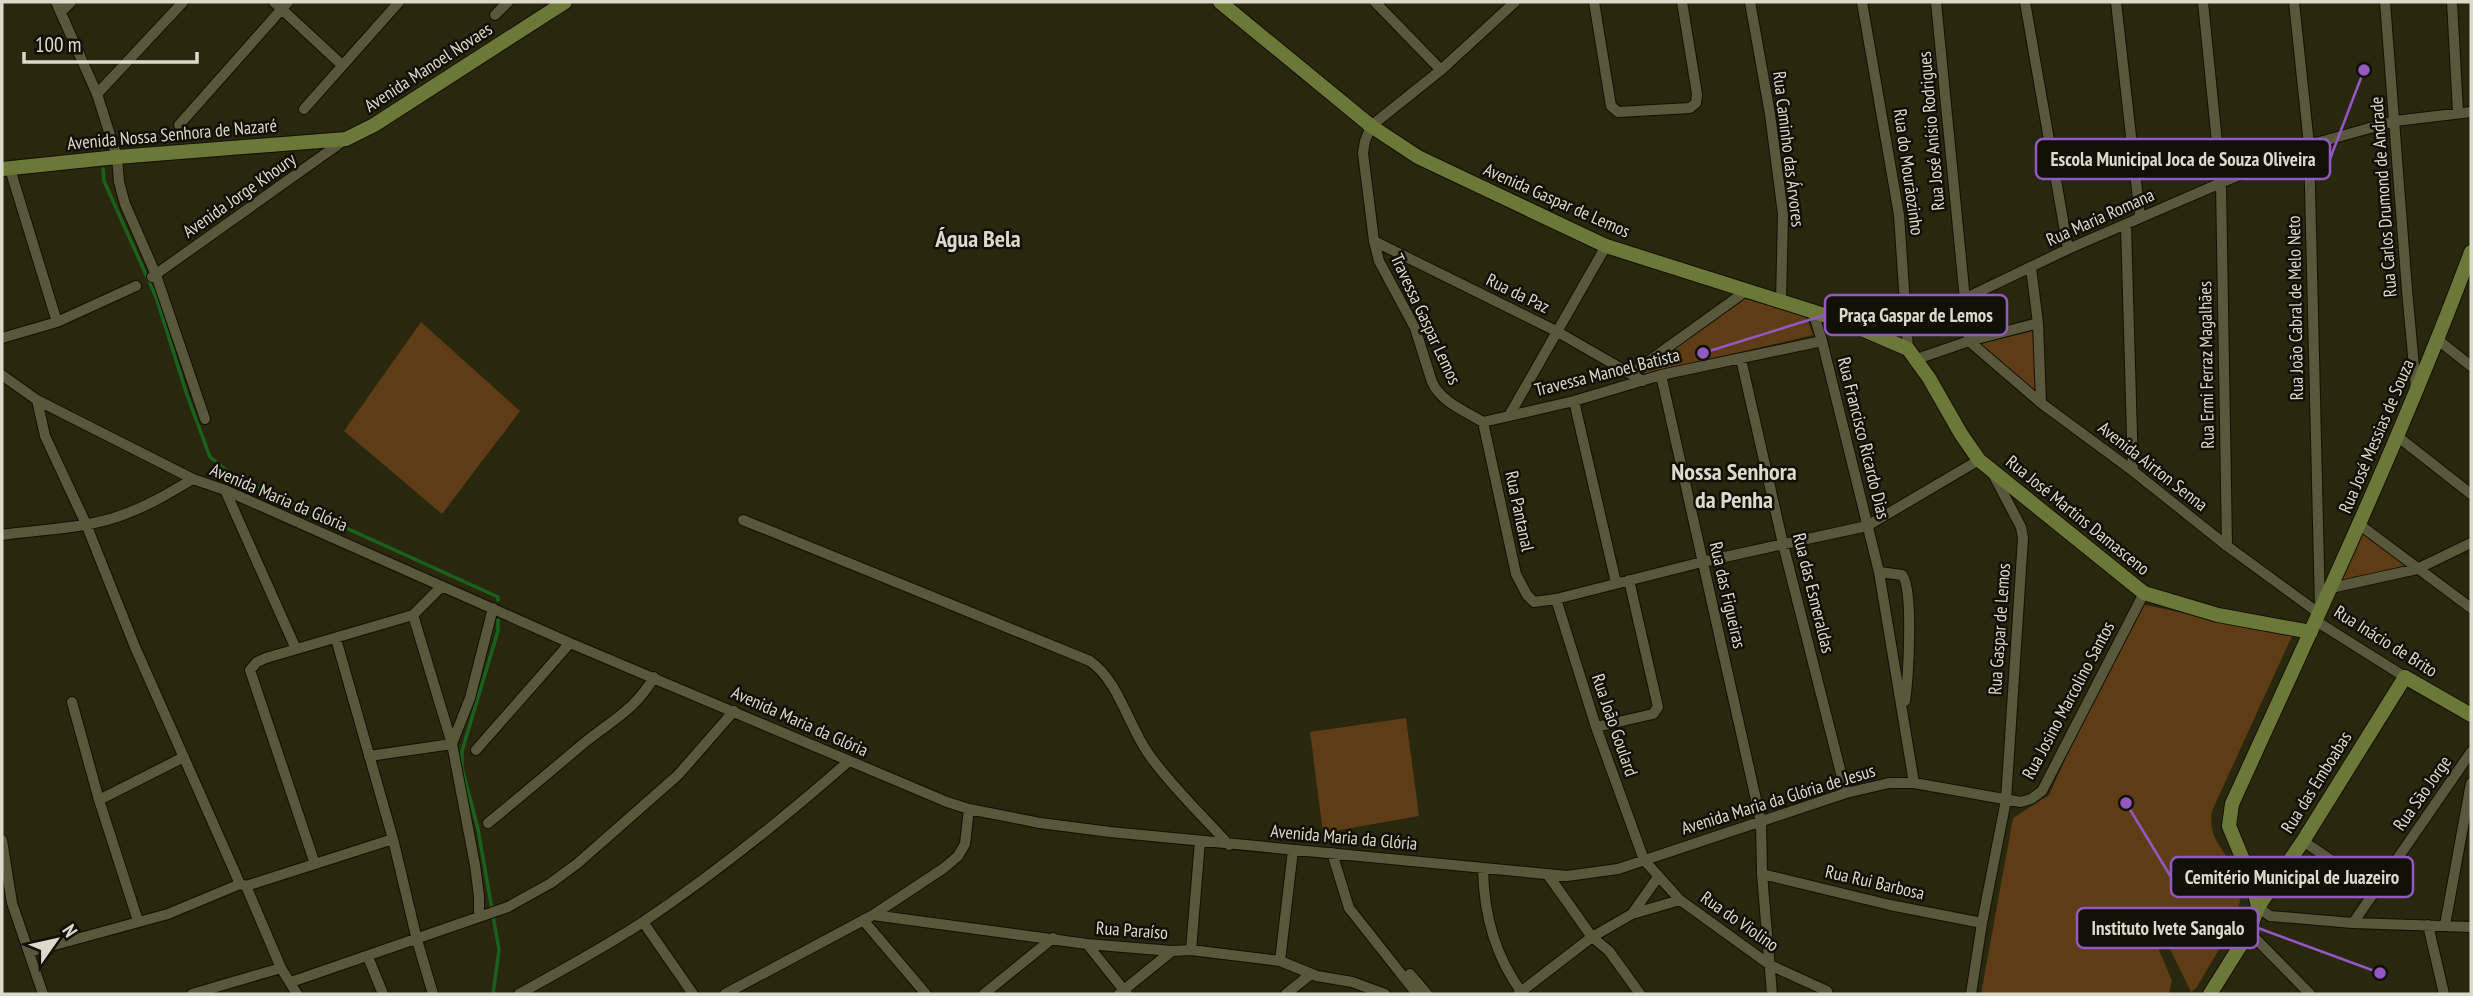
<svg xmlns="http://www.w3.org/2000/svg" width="2473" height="996" viewBox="0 0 2473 996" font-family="'PT Sans Narrow',sans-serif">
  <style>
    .green { fill: #5e3d16 }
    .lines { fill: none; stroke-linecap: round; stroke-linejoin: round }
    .stream { stroke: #19611c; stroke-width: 3.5 }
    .street-casing { stroke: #121000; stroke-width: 12 }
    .secondary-casing { stroke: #121000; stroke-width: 16 }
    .street { stroke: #59583c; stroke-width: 10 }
    .secondary { stroke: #6c7838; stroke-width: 14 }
    .labels { text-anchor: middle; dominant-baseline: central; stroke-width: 5; stroke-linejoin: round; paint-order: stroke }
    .street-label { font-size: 18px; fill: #dbdacb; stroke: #111006 }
    .district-label { font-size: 24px; font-weight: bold; fill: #dbdacb; stroke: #111006 }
    .leader { fill: none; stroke: #9358c2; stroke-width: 2.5 }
    .callout-dot { fill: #9358c2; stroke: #111006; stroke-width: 2.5 }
    .callout { fill: #111006; stroke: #9358c2; stroke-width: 2.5 }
    .callout-label { font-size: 19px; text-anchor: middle; font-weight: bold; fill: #dbdacb }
  </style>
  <rect width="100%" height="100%" fill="#29270e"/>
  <!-- green -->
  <path class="green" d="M1745,299L1806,316L1813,335L1646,374L1643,370Z
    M421,322L520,411L442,514L344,431Z
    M2033,331L2038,399L1979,344Z
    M2360,525L2417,569L2331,588Z
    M2136,603L2292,636L2212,811C2207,843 2230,853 2240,879C2250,907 2210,963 2197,987L2191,992L2167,943L2159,950L2172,981L2169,994H1981L2013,818L2049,795Z
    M1406,718L1419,816L1323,833L1310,732Z"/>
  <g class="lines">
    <!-- stream -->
    <path class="stream" d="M96,137L101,148
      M103,169L104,181L156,297L187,395L210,457L236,478L498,597V600
      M493,994L499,950L478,829L462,768V751L498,631V620"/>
    <!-- street casing -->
    <g class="street-casing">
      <path id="street" d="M56,2L97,94L117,157L119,182L125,204L156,275L205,419
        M274,2L342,65
        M1375,2L1441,70
        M1594,2L1611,106L1618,112L1690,108L1696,103L1697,94L1682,2
        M1750,2L1770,114L1783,214L1781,301
        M1862,2L1899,215L1908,349
        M1936,2L1969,341
        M2025,2L2068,249
        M2116,2L2140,217
        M2203,2L2221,183L2227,546
        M2294,2L2309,145L2320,608
        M2385,2L2407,290L2416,389
        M2452,2L2458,112
        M61,12L71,2
        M495,15L508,2
        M97,94L183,2
        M304,109L399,2
        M179,125L288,2
        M10,169L57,322
        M2126,225L2133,471
        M1374,241L1556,331L1643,381
        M2031,268L2038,323L2041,403
        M152,277L346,139
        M1813,312L1822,341L1879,572L1914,783
        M1908,322L1964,299L2068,249L2309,145L2395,121L2471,112
        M2,338L57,322L136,286
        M2438,340L2471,366
        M1969,341L2041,403L2133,471L2227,546L2320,614
        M1741,359L1783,544L1846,793
        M1917,359L1969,341L2038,323
        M1632,373L1746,291
        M2,375L37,400L193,479L225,490L570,643L947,802L969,809L1040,823L1110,832L1567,876L1618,869L1846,793L1889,783H1914L2021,802L2031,799L2042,791L2144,593
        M1661,375L1761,822L1762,874L1772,994
        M37,400L45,436L86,524L135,647L240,884L246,886L281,968L297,994
        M1574,401L1616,583
        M1510,414L1606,246
        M1483,422L1516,574L1527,595L1534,602L1556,599L1702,562L1867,526L1979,460
        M1483,422C1465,411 1441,402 1432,382L1415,328L1379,261L1374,241L1363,153L1365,141L1371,126L1441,70L1515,2
        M1483,422L1574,401L1661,375L1822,341
        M2397,436L2471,494
        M225,490L296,649
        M743,520L1090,661C1119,681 1129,728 1150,756C1173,788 1202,815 1229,845
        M2360,525L2471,608
        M2,535C42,529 87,529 125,514C150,505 171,492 193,479
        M1879,572L1902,575C1914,588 1908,680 1905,701
        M2331,588L2417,569L2471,543
        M1556,599L1596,727L1644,860L1680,900L1770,965L1827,991L1828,994
        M413,615L452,744L475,865L479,896V916
        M2316,621L2405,677
        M336,639L393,839L417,940L433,994
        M72,702L99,800L138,921
        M1596,727L1653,714L1658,707L1629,580
        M476,750L570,643
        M369,756L452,744L470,698L493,608
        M99,800L184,757
        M488,823C520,797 552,770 584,743C611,721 636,709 654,677
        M2,840L12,903L43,994
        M2303,841L2375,890
        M1332,853L1349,908L1417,994
        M315,864L250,670L257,662L266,658L413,615L442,586
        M1483,869C1484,916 1495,957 1523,994
        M1762,874L1890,905L1982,923
        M1548,875L1592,937L1609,951L1640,994
        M246,886L393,839
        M2258,907L2270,916L2353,923L2471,927
        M1632,914L1658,877
        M873,915L1087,944L1172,951L1191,950L1280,961L1317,976L1352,982L1385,994
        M863,920L926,994
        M643,922L693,994
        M2353,923L2471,752
        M2428,925L2444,994
        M2445,925L2471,783
        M2249,932L2310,994
        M1087,944L1127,994
        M1191,950L1200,841
        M29,952L168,914L240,884
        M368,957L383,994
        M1280,961L1293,850
        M1410,974L1427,994
        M291,982L508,907L551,883L578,863L678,775L734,711
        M192,994L281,968
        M519,994C561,971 603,948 643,922C716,873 784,818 849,761
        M725,994L873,915L944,868L958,856L965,844L969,809
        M984,994L1053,938
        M1119,994L1172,951
        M1286,994L1311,974
        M1518,994L1592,937L1632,914L1680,900
        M1971,994L1982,923L2006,800L2023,538L2021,527L1993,474"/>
    </g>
    <!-- secondary casing -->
    <g class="secondary-casing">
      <path id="secondary" d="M1220,2L1371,126L1418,157L1606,246L1843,321L1908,349L1929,378L1961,434L1979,460L2144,593L2218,615L2311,632
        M2,169L117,157L346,139L374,125L565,2
        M2258,907L2303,841L2405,677L2471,715
        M2210,994L2249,932L2258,907L2253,884L2229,826L2232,804C2315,621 2401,440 2471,252"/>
    </g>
    <!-- street -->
    <use href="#street" class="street"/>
    <!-- secondary -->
    <use href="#secondary" class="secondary"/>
  </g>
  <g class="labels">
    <!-- street labels -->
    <g class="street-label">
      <text transform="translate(428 67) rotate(-33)">Avenida Manoel Novaes</text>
      <text transform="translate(1931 131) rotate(-95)">Rua José Anísio Rodrigues</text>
      <text transform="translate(172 134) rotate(-5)">Avenida Nossa Senhora de Nazaré</text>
      <text transform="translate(1789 149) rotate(83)">Rua Caminho das Árvores</text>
      <text transform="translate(1909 172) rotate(82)">Rua do Mourãozinho</text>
      <text transform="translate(239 195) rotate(-35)">Avenida Jorge Khoury</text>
      <text transform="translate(2383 197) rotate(-94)">Rua Carlos Drumond de Andrade</text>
      <text transform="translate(1557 200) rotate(24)">Avenida Gaspar de Lemos</text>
      <text transform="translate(2100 217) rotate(-24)">Rua Maria Romana</text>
      <text transform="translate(1518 293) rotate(26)">Rua da Paz</text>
      <text transform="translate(2295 308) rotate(-91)">Rua João Cabral de Melo Neto</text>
      <text transform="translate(1426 319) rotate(65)">Travessa Gaspar Lemos</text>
      <text transform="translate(2206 365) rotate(-91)">Rua Ermi Ferraz Magalhães</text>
      <text transform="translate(1607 372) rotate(-14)">Travessa Manoel Batista</text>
      <text transform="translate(2376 436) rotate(-67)">Rua José Messias de Souza</text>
      <text transform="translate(1864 438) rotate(76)">Rua Francisco Ricardo Dias</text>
      <text transform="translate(2153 466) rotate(38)">Avenida Airton Senna</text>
      <text transform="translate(279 497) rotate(23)">Avenida Maria da Glória</text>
      <text transform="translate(1520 511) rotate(78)">Rua Pantanal</text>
      <text transform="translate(2078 515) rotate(39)">Rua José Martins Damasceno</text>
      <text transform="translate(1814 593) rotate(76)">Rua das Esmeraldas</text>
      <text transform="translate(1728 595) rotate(77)">Rua das Figueiras</text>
      <text transform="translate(1999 629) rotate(-86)">Rua Gaspar de Lemos</text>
      <text transform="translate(2386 641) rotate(32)">Rua Inácio de Brito</text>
      <text transform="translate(2068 700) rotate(-62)">Rua Josino Marcolino Santos</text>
      <text transform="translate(800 721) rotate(24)">Avenida Maria da Glória</text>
      <text transform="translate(1615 725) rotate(71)">Rua João Goulard</text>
      <text transform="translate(2316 782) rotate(-58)">Rua das Emboabas</text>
      <text transform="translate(2422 793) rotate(-55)">Rua São Jorge</text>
      <text transform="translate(1778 799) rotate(-17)">Avenida Maria da Glória de Jesus</text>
      <text transform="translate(1344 837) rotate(5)">Avenida Maria da Glória</text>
      <text transform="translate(1875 882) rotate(13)">Rua Rui Barbosa</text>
      <text transform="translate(1740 921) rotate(35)">Rua do Violino</text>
      <text transform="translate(1132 930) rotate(4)">Rua Paraíso</text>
    </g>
    <!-- district labels -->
    <g class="district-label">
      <text x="978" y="238">Água Bela</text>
      <text x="1734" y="471">Nossa Senhora<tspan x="1734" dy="28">da Penha</tspan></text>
    </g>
  </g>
  <!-- callouts -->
  <path class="leader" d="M2364 70L2330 159M1703 353L1825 315M2126 803L2171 877M2380 973L2258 928"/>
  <g class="callout-dot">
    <circle cx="2364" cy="70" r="7"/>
    <circle cx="1703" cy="353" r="7"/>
    <circle cx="2126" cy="803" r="7"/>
    <circle cx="2380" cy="973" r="7"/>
  </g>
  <g class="callout">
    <rect x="2036" y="139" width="294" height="40" rx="7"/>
    <rect x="1825" y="295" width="182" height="40" rx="7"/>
    <rect x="2171" y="857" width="242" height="40" rx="7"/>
    <rect x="2077" y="908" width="181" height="40" rx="7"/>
  </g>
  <g class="callout-label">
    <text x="2183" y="166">Escola Municipal Joca de Souza Oliveira</text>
    <text x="1916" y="322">Praça Gaspar de Lemos</text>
    <text x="2292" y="884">Cemitério Municipal de Juazeiro</text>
    <text x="2168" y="935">Instituto Ivete Sangalo</text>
  </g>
  <!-- border -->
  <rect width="2473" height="996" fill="none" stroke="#dbdacb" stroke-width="7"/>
  <!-- north arrow -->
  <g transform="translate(56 940) rotate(56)" stroke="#111006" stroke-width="5" paint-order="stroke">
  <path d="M0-5L12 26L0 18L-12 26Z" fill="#dbdacb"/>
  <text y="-10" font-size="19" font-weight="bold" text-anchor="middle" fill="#dbdacb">N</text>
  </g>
  <!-- scale -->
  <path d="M24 52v10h173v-10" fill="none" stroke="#dbdacb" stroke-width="3.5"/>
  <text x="35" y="52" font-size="21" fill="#dbdacb" stroke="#111006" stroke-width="5" paint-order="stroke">100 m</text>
</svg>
